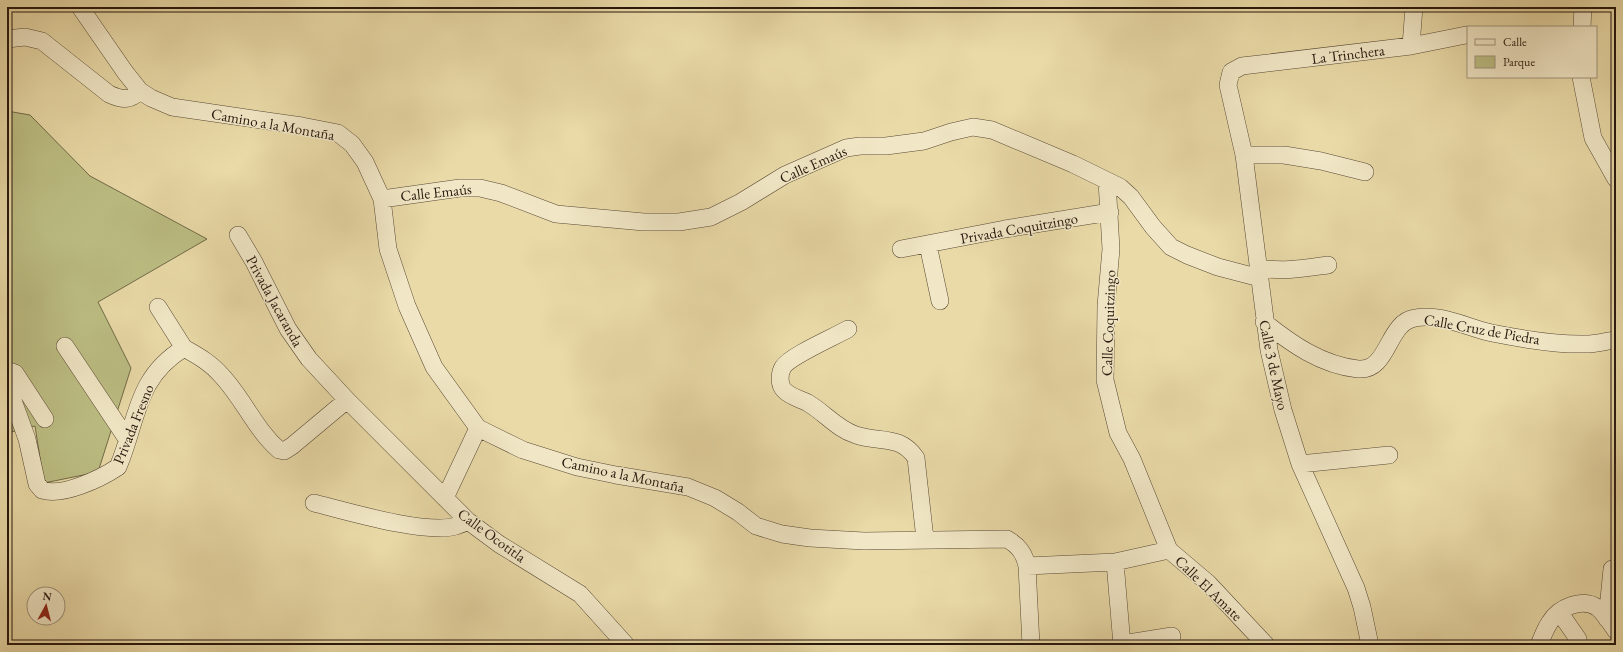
<svg xmlns="http://www.w3.org/2000/svg" width="1623" height="652" viewBox="0 0 1623 652" font-family="'EB Garamond',serif">
  <style>
    .green { fill: #bcbe83; stroke: #726a48 }
    .lines { fill: none; stroke-linecap: round; stroke-linejoin: round }
    .minor-casing { stroke: #584834; stroke-width: 18 }
    .minor { stroke: #f1e7c6; stroke-width: 17 }
    .labels { text-anchor: middle; dominant-baseline: central; stroke-width: 3; stroke-linejoin: round; paint-order: stroke }
    .street-label { font-size: 15px; fill: #27170e; stroke: #f1e7c6 }
  </style>
  <rect width="100%" height="100%" fill="#e9daa7"/>
  <filter id="stains"><feTurbulence type="fractalNoise" baseFrequency=".005" numOctaves="4"/><feColorMatrix values="0 0 0 0 .2 0 0 0 0 .09 0 0 0 0 .02 0 0 0 .5 -.17"/></filter>
  <radialGradient id="worn" r=".72"><stop offset=".6" stop-color="#630" stop-opacity="0"/><stop offset="1" stop-color="#630" stop-opacity=".3"/></radialGradient>
  <!-- green -->
  <path class="green" d="M7,111L30,115L90,176L207,239L98,302L131,368L98,472L44,483L35,426L7,433Z"/>
  <g class="lines">
    <!-- minor casing -->
    <g class="minor-casing">
      <path id="minor" d="M80,7L125,72L140,91L151,98L172,107L302,126L338,133L352,144L365,162L382,199L388,249L407,306L434,367L478,428L523,450L577,467L616,475L688,487L715,498L738,512L756,526L782,534L810,538L864,541L1007,539C1019,546 1024,553 1027,566L1031,645
        M1582,27L1583,7
        M7,39L25,37L42,41L109,94C122,100 130,101 140,91
        M1411,46L1414,7
        M1581,77L1593,138L1616,179
        M1244,155H1284L1321,161L1365,172
        M1107,181L1111,249L1106,306L1105,380L1118,433L1132,459L1169,550L1208,583L1266,645
        M382,199L460,188H480L501,193L556,214L644,222H679L711,217L741,202L785,175L846,148L860,146H886L924,141L951,132L973,127L992,130L1073,164L1120,187L1131,197L1153,227L1171,247L1187,255L1218,267L1260,278
        M238,235L254,262L288,329L309,359L347,400L468,521L499,544L580,594L626,645
        M928,245L940,301
        M901,249L1005,229L1110,212
        M1260,268C1283,272 1305,268 1328,265
        M158,307L184,348
        M1264,322C1292,344 1321,365 1358,369C1389,372 1387,322 1415,318C1441,313 1468,328 1492,333C1522,339 1556,345 1586,344C1596,344 1606,341 1616,340
        M848,329C834,337 790,356 783,367C779,374 779,385 784,390C790,397 801,399 808,403C825,413 837,429 856,435C879,443 900,434 916,458L925,539
        M65,346L127,439
        M7,373L9,371L15,373L45,419
        M7,384L27,439L37,484L42,490C62,497 100,479 118,467C138,420 135,378 184,348C198,356 211,363 221,375C243,398 255,429 279,450L284,451L292,446L347,400
        M1300,464L1389,455
        M445,498L478,428
        M314,503C346,511 426,535 456,526C460,525 464,523 468,521
        M1115,562L1122,645
        M1027,566L1115,562L1169,550
        M1560,613L1578,639L1579,645
        M1607,619L1612,569
        M1122,644L1172,636
        M1370,645L1362,607L1356,588L1300,464L1283,410L1269,350L1244,155L1228,85L1231,72L1242,66L1411,46L1466,35
        M1539,645C1542,638 1545,629 1550,622C1559,607 1583,597 1598,608C1605,614 1611,624 1616,631"/>
    </g>
    <!-- minor -->
    <use href="#minor" class="minor"/>
  </g>
  <g class="labels">
    <!-- street labels -->
    <g class="street-label">
      <text transform="translate(1348 54) rotate(-7)">La Trinchera</text>
      <text transform="translate(273 124) rotate(10)">Camino a la Montaña</text>
      <text transform="translate(813 164) rotate(-24)">Calle Emaús</text>
      <text transform="translate(436 192) rotate(-6)">Calle Emaús</text>
      <text transform="translate(1019 228) rotate(-10)">Privada Coquitzingo</text>
      <text transform="translate(275 301) rotate(61)">Privada Jacaranda</text>
      <text transform="translate(1108 323) rotate(-88)">Calle Coquitzingo</text>
      <text transform="translate(1482 329) rotate(10)">Calle Cruz de Piedra</text>
      <text transform="translate(1274 365) rotate(78)">Calle 3 de Mayo</text>
      <text transform="translate(133 424) rotate(-68)">Privada Fresno</text>
      <text transform="translate(623 474) rotate(12)">Camino a la Montaña</text>
      <text transform="translate(492 535) rotate(36)">Calle Ocotitla</text>
      <text transform="translate(1209 588) rotate(44)">Calle El Amate</text>
    </g>
  </g>
  <!-- margin -->
  <rect width="1623" height="652" fill="none" stroke="#e9daa7" stroke-width="24"/>
  <rect x="8" y="8" width="1607" height="636" fill="none" stroke="#27170e" stroke-width="2"/>
  <rect x="12" y="12" width="1599" height="628" fill="none" stroke="#27170e"/>
  <!-- legend -->
  <rect x="1467" y="26" width="130" height="52" fill="#f1e7c6" stroke="#a0947c"/>
  <rect x="1475" y="39" width="20" height="6" fill="#f1e7c6" stroke="#a0947c"/>
  <text x="1503" y="46" font-size="12" fill="#27170e">Calle</text>
  <rect x="1475" y="56" width="20" height="12" fill="#bcbe83" stroke="#a0947c"/>
  <text x="1503" y="66" font-size="12" fill="#27170e">Parque</text>
  <!-- north arrow -->
  <g transform="translate(46 606) rotate(7)"><circle r="19" fill="#f1e7c6" stroke="#a0947c"/>
  <path d="M0-3L7 15L0 10L-7 15Z" fill="#8f2418"/>
  <text y="-6" font-size="11" font-weight="bold" text-anchor="middle" fill="#27170e">N</text>
  </g>
  <rect width="100%" height="100%" filter="url(#stains)"/>
  <rect width="100%" height="100%" fill="url(#worn)"/>
</svg>
